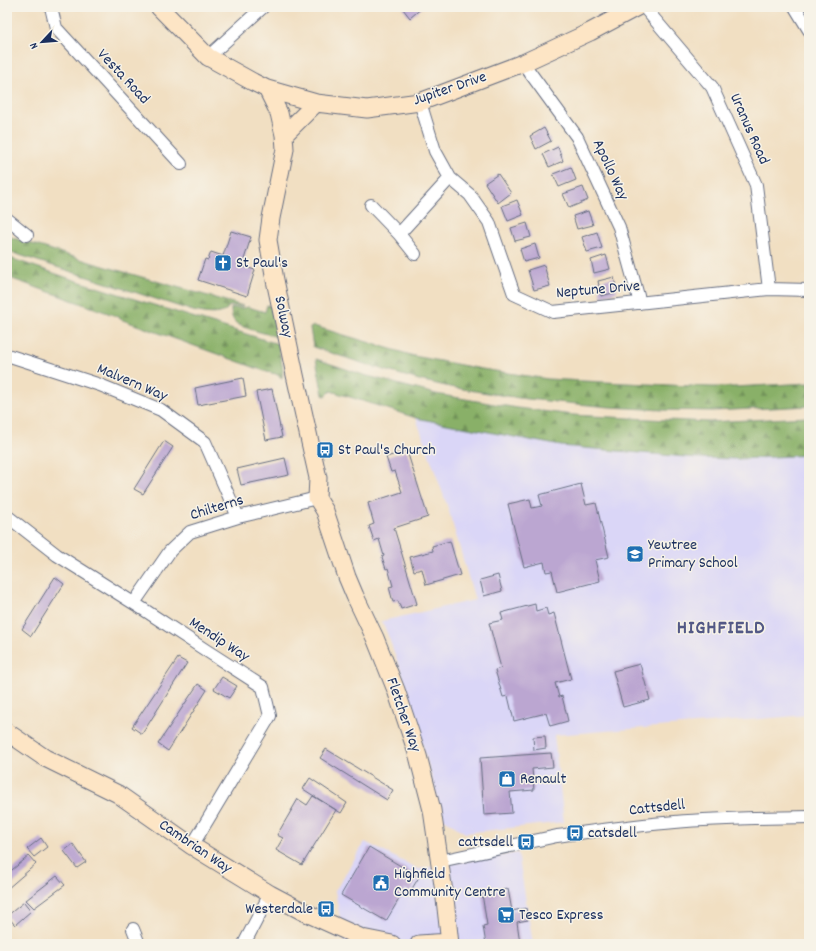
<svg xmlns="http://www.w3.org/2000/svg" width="816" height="951" viewBox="0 0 816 951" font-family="Dekko,sans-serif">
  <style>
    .built { fill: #dad6f7 }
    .forest { fill: url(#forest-firs); stroke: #527062 }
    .building { fill: #bba6d1 }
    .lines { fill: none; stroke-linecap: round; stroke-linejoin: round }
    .street-casing { stroke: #666d81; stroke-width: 14 }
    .secondary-casing { stroke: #666d81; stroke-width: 19 }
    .street { stroke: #fff; stroke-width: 12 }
    .secondary { stroke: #fde5c5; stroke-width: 17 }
    .labels { text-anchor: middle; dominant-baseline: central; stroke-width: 3; stroke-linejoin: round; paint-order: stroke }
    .street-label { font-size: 16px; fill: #1b2f5e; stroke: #f7f3e8 }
    .poi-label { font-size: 16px; fill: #1b2f5e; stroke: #f7f3e8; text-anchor: start }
    .district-label { font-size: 20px; font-weight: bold; letter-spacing: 1px; fill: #535986; stroke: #f7f3e8 }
  </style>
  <defs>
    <pattern id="forest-firs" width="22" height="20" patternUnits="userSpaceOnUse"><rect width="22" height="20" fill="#89b067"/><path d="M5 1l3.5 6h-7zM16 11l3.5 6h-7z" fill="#6f9058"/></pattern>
  </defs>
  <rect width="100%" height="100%" fill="#f7f3e8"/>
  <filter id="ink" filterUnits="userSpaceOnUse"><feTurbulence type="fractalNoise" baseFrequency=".025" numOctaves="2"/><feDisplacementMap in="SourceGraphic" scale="8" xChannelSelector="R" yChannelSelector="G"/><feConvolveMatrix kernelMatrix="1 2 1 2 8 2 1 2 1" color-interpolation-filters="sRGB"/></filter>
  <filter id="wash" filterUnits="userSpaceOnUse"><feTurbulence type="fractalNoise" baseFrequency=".012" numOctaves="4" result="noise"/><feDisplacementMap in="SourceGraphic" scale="16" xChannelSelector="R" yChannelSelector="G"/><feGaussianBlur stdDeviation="0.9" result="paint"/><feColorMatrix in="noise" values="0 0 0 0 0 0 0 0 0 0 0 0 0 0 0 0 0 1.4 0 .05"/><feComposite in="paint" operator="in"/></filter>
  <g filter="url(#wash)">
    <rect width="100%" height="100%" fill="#f1dfc2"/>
    <!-- built -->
    <path class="built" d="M416,418L561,446L697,458L738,459L809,455V715L554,735L564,822L465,833L443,818L404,679L387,633L382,621L475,600L448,508Z
      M365,842L418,869L518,853L533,944H345L335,891Z"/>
    <!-- forest -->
    <path class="forest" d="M7,236L93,263L243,306H229C223,318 204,313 193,311L7,251Z
      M7,257L71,279L278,344L283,370L282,378L276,374L267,372L120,319L119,317L7,277Z
      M267,305L271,306L277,337C269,334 241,328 236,323C232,319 231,314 231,308H243L248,307L265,312Z
      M314,326L414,356L482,369L548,379L583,381L712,387H734L809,383V406L713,411L663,410L610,407L556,402L519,398L450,387L419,380L374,367L313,347L310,328Z
      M316,359L364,375L405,386L436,394L518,408L573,415L668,420L709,422L809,417V455L738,459L697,458L561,446L416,418L331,391L325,396L323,395Z"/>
    <g id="blocks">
      <!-- building -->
      <path class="building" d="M406,7H423L410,18L403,9Z
        M544,128L551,141L536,149L530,136Z
        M558,147L563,161L549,167L543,154Z
        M571,167L576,180L559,187L553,174Z
        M498,174L511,193L498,203L485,183Z
        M583,187L588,200L569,208L563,194Z
        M517,200L523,215L508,221L502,206Z
        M588,211L593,225L577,229L573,216Z
        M527,223L531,237L515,241L511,228Z
        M231,231L251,237L242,266L255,270L247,296L198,280L205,259L208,260L211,252L223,256Z
        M597,232L602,248L587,252L582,237Z
        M535,244L539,258L524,262L520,249Z
        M606,255L610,269L594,273L591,260Z
        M544,265L550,286L534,290L528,270Z
        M614,277L617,292L601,296L598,281Z
        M243,378L246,396L198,405L195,388Z
        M272,389L282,437L266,440L256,392Z
        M164,441L173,447L143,494L134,489Z
        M407,451L428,517L394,528L417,604L401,609L398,601L393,602L389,587L393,586L388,568L386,569L382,557L384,556L379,539L374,541L369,526L374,524L368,503L402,492L395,471L391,472L386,457Z
        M285,458L289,475L241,485L237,469Z
        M581,484L586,505L596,503L609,557L595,560L600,581L557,592L552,571L546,572L544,562L524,567L508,504L530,499L532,508L542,506L539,495Z
        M450,541L460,575L426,585L422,569L414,571L410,557L433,551L432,546Z
        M498,575L502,591L484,596L480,580Z
        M55,577L64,584L31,636L22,629Z
        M535,604L536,611L546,608L548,615L554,613L571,679L555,683L559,697L562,696L568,721L550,726L546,713L514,721L508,696L503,697L495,670L501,668L489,623L503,620L501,613Z
        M178,658L187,663L142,734L132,727Z
        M640,664L650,700L623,707L613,671Z
        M222,677L237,686L229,698L214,689Z
        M198,684L207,690L168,751L158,744Z
        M545,736L546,748L534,750L533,737Z
        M326,749L393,790L387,800L320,758Z
        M551,753L553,767L532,769L534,790L510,792L512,813L484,815L480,758Z
        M310,778L347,803L341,813L303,789Z
        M313,796L336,810L302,865L276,850L283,838L277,835L298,799L307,805Z
        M41,838L47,847L34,857L27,849Z
        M73,844L86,862L77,868L64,851Z
        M369,847L419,877L410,892L405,889L386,921L341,895Z
        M29,856L36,864L7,889V874Z
        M57,876L65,885L34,908L26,900Z
        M508,889L512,911L526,908L528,920L517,922L520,943L513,944H486L483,926L487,925L482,894Z
        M24,902L31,911L15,925L7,916Z"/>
    </g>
  </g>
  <g filter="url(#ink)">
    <use href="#blocks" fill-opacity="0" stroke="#666d81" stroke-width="1"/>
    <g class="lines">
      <!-- street casing -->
      <g class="street-casing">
        <path id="street" d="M51,7L56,28L181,164
          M644,7L712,87L756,185L769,289
          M795,7L809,30
          M208,57L263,7
          M523,63L577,137L619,227L640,303
          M420,102L435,151L450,178L470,195L489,222L514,294L553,312L769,289L809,290
          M371,205L399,234L415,254
          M7,219L27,235
          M399,234L450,178
          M7,355L100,385L161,410L205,442L238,517
          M7,516L57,555L143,609L207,651L263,687L270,716L192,846
          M134,603L170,551L190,532L238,517L317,498
          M440,861L557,836C596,831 636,825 675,822C720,818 764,818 809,817
          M133,929L139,944
          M245,944V942L270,894"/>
      </g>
      <!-- secondary casing -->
      <g class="secondary-casing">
        <path id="secondary" d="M159,7L208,57L253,82L267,89L316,103L367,109L420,102L523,63L590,32L637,7
          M267,89L279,113L284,135L285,149L271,218L268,240L275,280L295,375L318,478L317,498L325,511L347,577L355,596L375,638L396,690L418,756L432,810L445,899L450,944
          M284,135L316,103
          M7,732L45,758L118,794L192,846L270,894L302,911L362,938L392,944
          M419,944L450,942"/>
      </g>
      <!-- street -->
      <use href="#street" class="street"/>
      <!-- secondary -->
      <use href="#secondary" class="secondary"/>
    </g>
  </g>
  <!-- icons -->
  <defs>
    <g id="church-square" transform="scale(0.9)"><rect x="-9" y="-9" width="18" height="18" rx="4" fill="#1f6fb2" stroke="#f7f3e8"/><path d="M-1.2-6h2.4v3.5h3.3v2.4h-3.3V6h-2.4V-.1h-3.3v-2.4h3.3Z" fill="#fff"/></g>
    <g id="bus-square" transform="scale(0.9)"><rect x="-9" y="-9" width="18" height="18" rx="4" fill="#1f6fb2" stroke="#f7f3e8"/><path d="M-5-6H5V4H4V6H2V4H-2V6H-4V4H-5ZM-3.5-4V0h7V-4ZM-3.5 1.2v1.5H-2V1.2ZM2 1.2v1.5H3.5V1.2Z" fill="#fff"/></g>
    <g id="school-square" transform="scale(0.9)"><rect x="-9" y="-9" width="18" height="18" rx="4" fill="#1f6fb2" stroke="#f7f3e8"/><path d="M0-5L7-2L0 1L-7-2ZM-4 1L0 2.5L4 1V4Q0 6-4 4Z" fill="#fff"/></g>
    <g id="shop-square" transform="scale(0.9)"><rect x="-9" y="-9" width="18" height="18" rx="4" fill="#1f6fb2" stroke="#f7f3e8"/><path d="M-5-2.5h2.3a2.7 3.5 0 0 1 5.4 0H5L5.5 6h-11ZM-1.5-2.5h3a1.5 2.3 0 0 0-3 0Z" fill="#fff"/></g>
    <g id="civic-square" transform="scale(0.9)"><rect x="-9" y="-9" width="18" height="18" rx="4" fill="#1f6fb2" stroke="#f7f3e8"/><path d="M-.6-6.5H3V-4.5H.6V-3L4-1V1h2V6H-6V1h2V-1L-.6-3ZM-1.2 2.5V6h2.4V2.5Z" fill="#fff"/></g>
    <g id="supermarket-square" transform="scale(0.9)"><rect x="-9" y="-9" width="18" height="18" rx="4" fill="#1f6fb2" stroke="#f7f3e8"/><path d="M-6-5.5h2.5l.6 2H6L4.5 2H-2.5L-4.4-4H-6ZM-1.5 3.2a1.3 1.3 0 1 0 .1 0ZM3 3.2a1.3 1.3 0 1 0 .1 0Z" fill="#fff"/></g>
  </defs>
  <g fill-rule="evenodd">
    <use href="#church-square" x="223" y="263"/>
    <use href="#bus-square" x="325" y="450"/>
    <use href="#school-square" x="635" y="554"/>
    <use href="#shop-square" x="507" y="779"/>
    <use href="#bus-square" x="575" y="833"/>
    <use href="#bus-square" x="526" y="842"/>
    <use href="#civic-square" x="381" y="883"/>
    <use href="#bus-square" x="326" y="909"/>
    <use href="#supermarket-square" x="506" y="915"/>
  </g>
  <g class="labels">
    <!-- street labels -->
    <g class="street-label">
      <text transform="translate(123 77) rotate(47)">Vesta Road</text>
      <text transform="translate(450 89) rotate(-19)">Jupiter Drive</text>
      <text transform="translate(749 129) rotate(66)">Uranus Road</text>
      <text transform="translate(610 170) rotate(65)">Apollo Way</text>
      <text transform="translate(598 290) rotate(-5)">Neptune Drive</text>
      <text transform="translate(283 317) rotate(78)">Solway</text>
      <text transform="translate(132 383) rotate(23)">Malvern Way</text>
      <text transform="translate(217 508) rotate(-17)">Chilterns</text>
      <text transform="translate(219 640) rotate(33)">Mendip Way</text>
      <text transform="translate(403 715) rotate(71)">Fletcher Way</text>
      <text transform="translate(657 808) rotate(-6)">Cattsdell</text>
      <text transform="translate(195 847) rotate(34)">Cambrian Way</text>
    </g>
    <!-- poi labels -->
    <g class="poi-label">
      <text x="236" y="263">St Paul's</text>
      <text x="338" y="450">St Paul's Church</text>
      <text x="648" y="545">Yewtree<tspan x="648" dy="18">Primary School</tspan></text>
      <text x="520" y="779">Renault</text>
      <text x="588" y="833">catsdell</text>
      <text x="513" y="842" text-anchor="end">cattsdell</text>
      <text x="394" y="874">Highfield<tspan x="394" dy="18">Community Centre</tspan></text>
      <text x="313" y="909" text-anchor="end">Westerdale</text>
      <text x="519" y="915">Tesco Express</text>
    </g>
    <!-- district labels -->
    <g class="district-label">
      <text x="721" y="629">HIGHFIELD</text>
    </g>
  </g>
  <!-- margin -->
  <rect width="816" height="951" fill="none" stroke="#f7f3e8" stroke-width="24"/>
  <!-- north arrow -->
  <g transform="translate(42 42) rotate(244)" stroke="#f7f3e8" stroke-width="3" paint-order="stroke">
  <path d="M0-3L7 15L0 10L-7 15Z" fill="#1b2f5e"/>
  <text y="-6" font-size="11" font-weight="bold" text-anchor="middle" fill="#1b2f5e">N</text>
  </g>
</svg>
